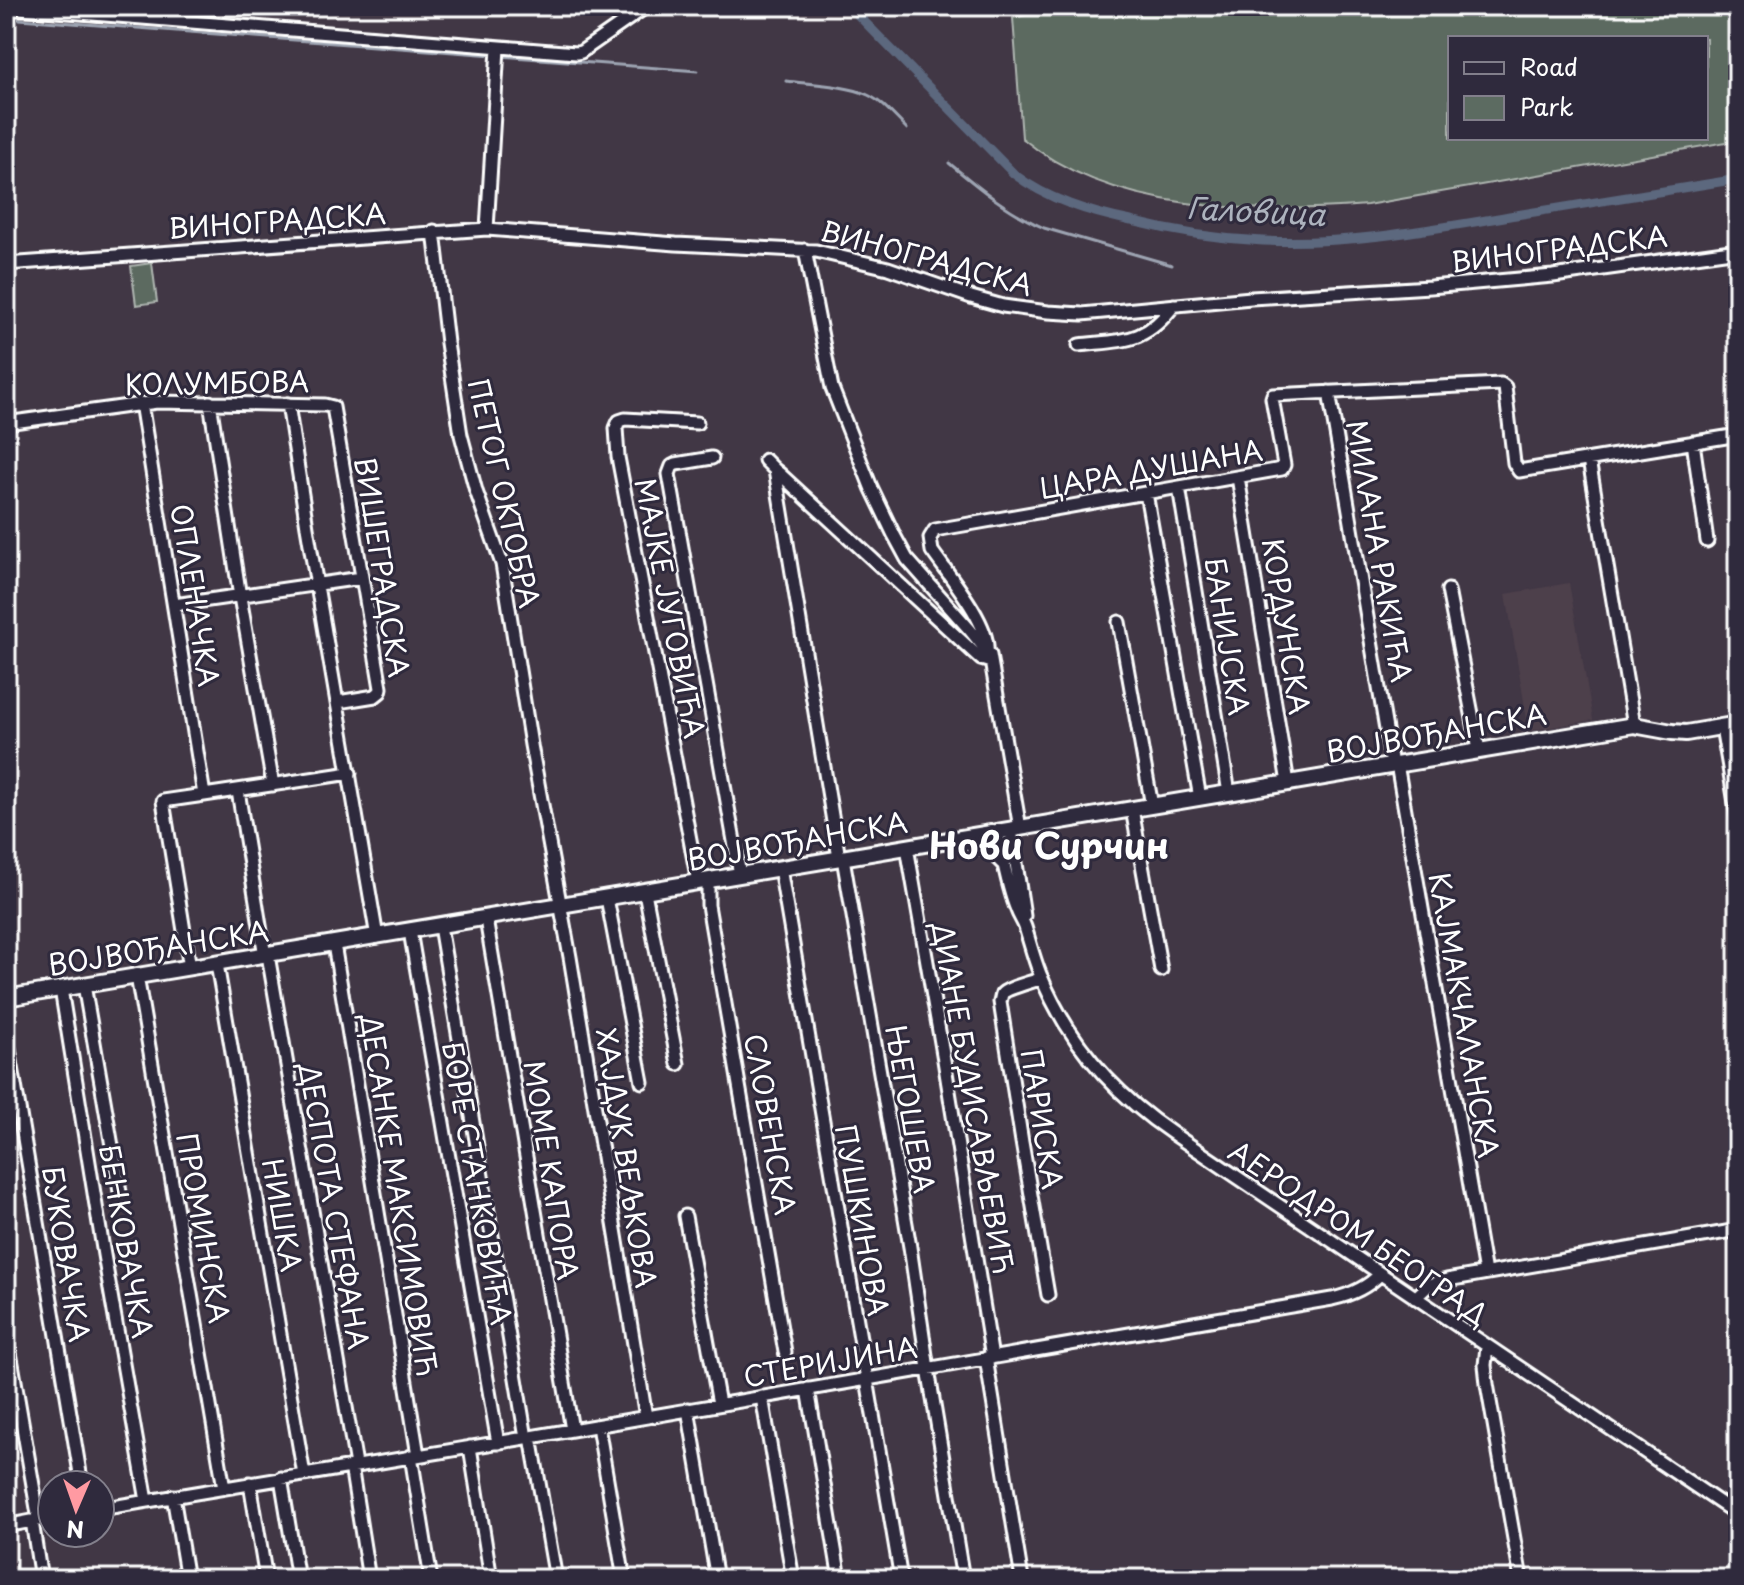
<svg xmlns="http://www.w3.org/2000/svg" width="1744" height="1585" viewBox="0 0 1744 1585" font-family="'Playpen Sans',sans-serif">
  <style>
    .built { fill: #4e404b }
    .green { fill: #5c6b61; stroke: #aeb5b0; stroke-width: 2; fill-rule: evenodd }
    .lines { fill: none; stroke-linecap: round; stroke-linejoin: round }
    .stream { stroke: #9da4b2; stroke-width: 3 }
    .canal { stroke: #5b677e; stroke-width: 9 }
    .minor-casing { stroke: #fff; stroke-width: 17 }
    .major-casing { stroke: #fff; stroke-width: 20 }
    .minor { stroke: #2f2a3d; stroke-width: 11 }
    .major { stroke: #2f2a3d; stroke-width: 14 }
    .labels { text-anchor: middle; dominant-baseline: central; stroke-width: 6; stroke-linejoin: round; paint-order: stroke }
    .street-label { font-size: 28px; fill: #fff; stroke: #2f2a3d }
    .water-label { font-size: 30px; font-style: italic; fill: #adb3be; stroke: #2f2a3d }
    .district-label { font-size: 36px; font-weight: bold; fill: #fff; stroke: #2f2a3d }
  </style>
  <rect width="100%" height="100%" fill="#413745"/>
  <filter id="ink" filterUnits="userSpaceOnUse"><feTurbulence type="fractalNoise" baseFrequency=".0125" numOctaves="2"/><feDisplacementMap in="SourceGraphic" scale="16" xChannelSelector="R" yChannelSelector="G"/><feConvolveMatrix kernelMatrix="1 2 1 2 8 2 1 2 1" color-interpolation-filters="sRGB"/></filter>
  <g filter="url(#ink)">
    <!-- built -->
    <path class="built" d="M1569,583L1593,720L1529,731L1506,594Z"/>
    <!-- green -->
    <path class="green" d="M1064,6H1738V140L1367,205C1257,214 1111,213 1022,138L1013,18ZM1450,38H1706V138H1450Z
      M152,263L157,302L136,305L131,266Z"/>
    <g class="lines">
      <!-- stream -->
      <path class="stream" d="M6,18L493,55
        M500,56L698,71
        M786,81C809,84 848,85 868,95C883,102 895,117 907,129
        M949,163C979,188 1008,212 1044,228L1172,265"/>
      <!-- canal -->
      <path class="canal" d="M849,6L1014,174C1048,200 1089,212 1131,221C1174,232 1219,239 1263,241C1348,245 1433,229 1516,215C1590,203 1664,191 1738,179"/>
      <!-- minor casing -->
      <g class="minor-casing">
        <path id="minor" d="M6,7L576,53L581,52L647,6
          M487,229L498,48
          M434,231L447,343L461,435L476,491L502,564L531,745L570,957L646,1417
          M805,250L832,388L871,487L894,535L907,559L970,630L990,655L1020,828
          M6,264L487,229L676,244L816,251L888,268L971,297L1003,306L1048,312L1082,314L1251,298L1430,287L1553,276L1738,250
          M1079,345C1123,340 1145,344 1174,305
          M1329,392L1392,765
          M210,402L240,597L273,785
          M141,403L204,795L350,773
          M288,404L307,527L377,937
          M6,423L157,402L325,405L333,407L381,688L380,692L375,696L338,702
          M697,423L625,419L619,421L616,428L618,457L698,882
          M1693,442L1707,541
          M712,458L676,464L672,466L669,474L740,875
          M765,460L775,470L839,858
          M1589,460L1634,725
          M775,470L780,474L981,659L991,662
          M1238,477L1288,783
          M1179,487L1229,793
          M1146,493L1200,798
          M1448,590L1479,750
          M174,605L361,578
          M1119,622L1152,806
          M987,651C990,624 948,574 932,551L930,538L935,530L1282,469L1284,465L1272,398L1273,395L1501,384L1505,387L1514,463L1519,471L1738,435
          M1722,727L1738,820
          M1397,764L1485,1273
          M238,791L265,956
          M1132,809L1161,970
          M1011,830L1024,916
          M997,832C1003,858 1007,886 1017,910C1019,916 1023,921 1025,927C1030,943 1034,959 1040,974C1067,1040 1113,1093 1172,1133L1738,1515
          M907,847L944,1060L992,1358
          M843,858L910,1247L928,1369L963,1579
          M780,868L901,1579
          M708,881V905L785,1352
          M645,892L678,1064
          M607,898L642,1082
          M486,919L572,1430
          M440,926L526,1438
          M410,931L498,1443
          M334,944L418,1455
          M268,955L356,1465
          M217,964L304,1475
          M190,968L163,801L204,795
          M137,976L224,1488
          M1042,978C1033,982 1006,988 1002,994C1001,997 1001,999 1000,1002L1022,1142L1048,1295
          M84,985L120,1192
          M61,989L104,1255L147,1501
          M6,1031L82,1485
          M685,1216L719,1404
          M1415,1298L1429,1285L1447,1280L1738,1230
          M6,1329L39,1520
          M1487,1347L1485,1365L1487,1384L1521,1579
          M986,1358L1022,1579
          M808,1389L840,1579
          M762,1397L793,1579
          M688,1409L717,1579
          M598,1426L624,1579
          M531,1437L556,1579
          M470,1447L491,1579
          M411,1456L431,1579
          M351,1466L369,1579
          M281,1478L298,1579
          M250,1483L266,1579
          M173,1496L187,1579
          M100,1509L531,1437L1332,1299C1350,1295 1367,1288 1380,1274
          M32,1521L41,1579
          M6,1526L52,1517"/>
      </g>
      <!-- major casing -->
      <g class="major-casing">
        <path id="major" d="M965,841L990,849L1003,862
          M6,998L1634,725L1672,732L1686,733L1738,724"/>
      </g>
      <!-- minor -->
      <use href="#minor" class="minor"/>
      <!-- major -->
      <use href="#major" class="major"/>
    </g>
  </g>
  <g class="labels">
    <!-- street labels -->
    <g class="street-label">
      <text transform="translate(277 220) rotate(-4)">ВИНОГРАДСКА</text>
      <text transform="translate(1559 248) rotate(-7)">ВИНОГРАДСКА</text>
      <text transform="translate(927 257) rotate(15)">ВИНОГРАДСКА</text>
      <text transform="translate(217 382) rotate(-1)">КОЛУМБОВА</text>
      <text transform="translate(1151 468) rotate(-10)">ЦАРА ДУШАНА</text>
      <text transform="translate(505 493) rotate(77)">ПЕТОГ ОКТОБРА</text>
      <text transform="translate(1380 551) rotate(80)">МИЛАНА РАКИЋА</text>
      <text transform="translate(383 567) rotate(81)">ВИШЕГРАДСКА</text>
      <text transform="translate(196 595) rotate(81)">ОПЛЕНАЧКА</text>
      <text transform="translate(671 608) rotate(79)">МАЈКЕ ЈУГОВИЋА</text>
      <text transform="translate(1287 626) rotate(81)">КОРДУНСКА</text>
      <text transform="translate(1228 636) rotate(81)">БАНИЈСКА</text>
      <text transform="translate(1436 732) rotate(-10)">ВОЈВОЂАНСКА</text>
      <text transform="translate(797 840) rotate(-10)">ВОЈВОЂАНСКА</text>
      <text transform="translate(158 947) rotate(-9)">ВОЈВОЂАНСКА</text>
      <text transform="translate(1465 1015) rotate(80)">КАЈМАКЧАЛАНСКА</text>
      <text transform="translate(974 1098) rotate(80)">ДИАНЕ БУДИСАВЉЕВИЋ</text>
      <text transform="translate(911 1109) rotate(80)">ЊЕГОШЕВА</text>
      <text transform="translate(1043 1119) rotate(81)">ПАРИСКА</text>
      <text transform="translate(771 1124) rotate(80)">СЛОВЕНСКА</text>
      <text transform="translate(627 1158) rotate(81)">ХАЈДУК ВЕЉКОВА</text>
      <text transform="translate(552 1170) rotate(81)">МОМЕ КАПОРА</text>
      <text transform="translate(478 1183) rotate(80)">БОРЕ СТАНКОВИЋА</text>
      <text transform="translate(400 1195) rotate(81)">ДЕСАНКЕ МАКСИМОВИЋ</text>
      <text transform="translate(335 1206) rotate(80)">ДЕСПОТА СТЕФАНА</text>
      <text transform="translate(283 1215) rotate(80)">НИШКА</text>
      <text transform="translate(863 1220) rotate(80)">ПУШКИНОВА</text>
      <text transform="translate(204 1228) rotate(80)">ПРОМИНСКА</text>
      <text transform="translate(1359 1232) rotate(34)">АЕРОДРОМ БЕОГРАД</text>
      <text transform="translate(127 1241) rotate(80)">БЕНКОВАЧКА</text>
      <text transform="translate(67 1254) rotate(81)">БУКОВАЧКА</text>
      <text transform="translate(830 1361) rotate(-10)">СТЕРИЈИНА</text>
    </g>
    <!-- water labels -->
    <g class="water-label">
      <text transform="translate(1256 210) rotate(3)">Галовица</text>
    </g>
    <!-- district labels -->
    <g class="district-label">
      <text x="1049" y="844">Нови Сурчин</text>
    </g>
  </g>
  <!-- margin -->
  <rect width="1744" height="1585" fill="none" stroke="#2f2a3d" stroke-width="32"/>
  <rect x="16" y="16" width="1712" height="1553" fill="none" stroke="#fff" stroke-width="3" filter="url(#ink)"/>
  <!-- legend -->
  <rect x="1448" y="36" width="260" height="104" fill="#2f2a3d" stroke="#827f8b" stroke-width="2"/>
  <rect x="1464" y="62" width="40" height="12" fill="#2f2a3d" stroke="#827f8b" stroke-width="2"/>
  <text x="1520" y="76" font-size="24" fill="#ffffff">Road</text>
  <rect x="1464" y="96" width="40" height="24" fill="#5c6b61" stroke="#827f8b" stroke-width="2"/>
  <text x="1520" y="116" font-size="24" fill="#ffffff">Park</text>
  <!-- north arrow -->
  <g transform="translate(76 1509) rotate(182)"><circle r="38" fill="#2f2a3d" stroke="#827f8b" stroke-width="2"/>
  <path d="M0-6L14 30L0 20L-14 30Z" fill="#ff9aa2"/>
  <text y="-12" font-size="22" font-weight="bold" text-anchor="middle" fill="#ffffff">N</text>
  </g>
</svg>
